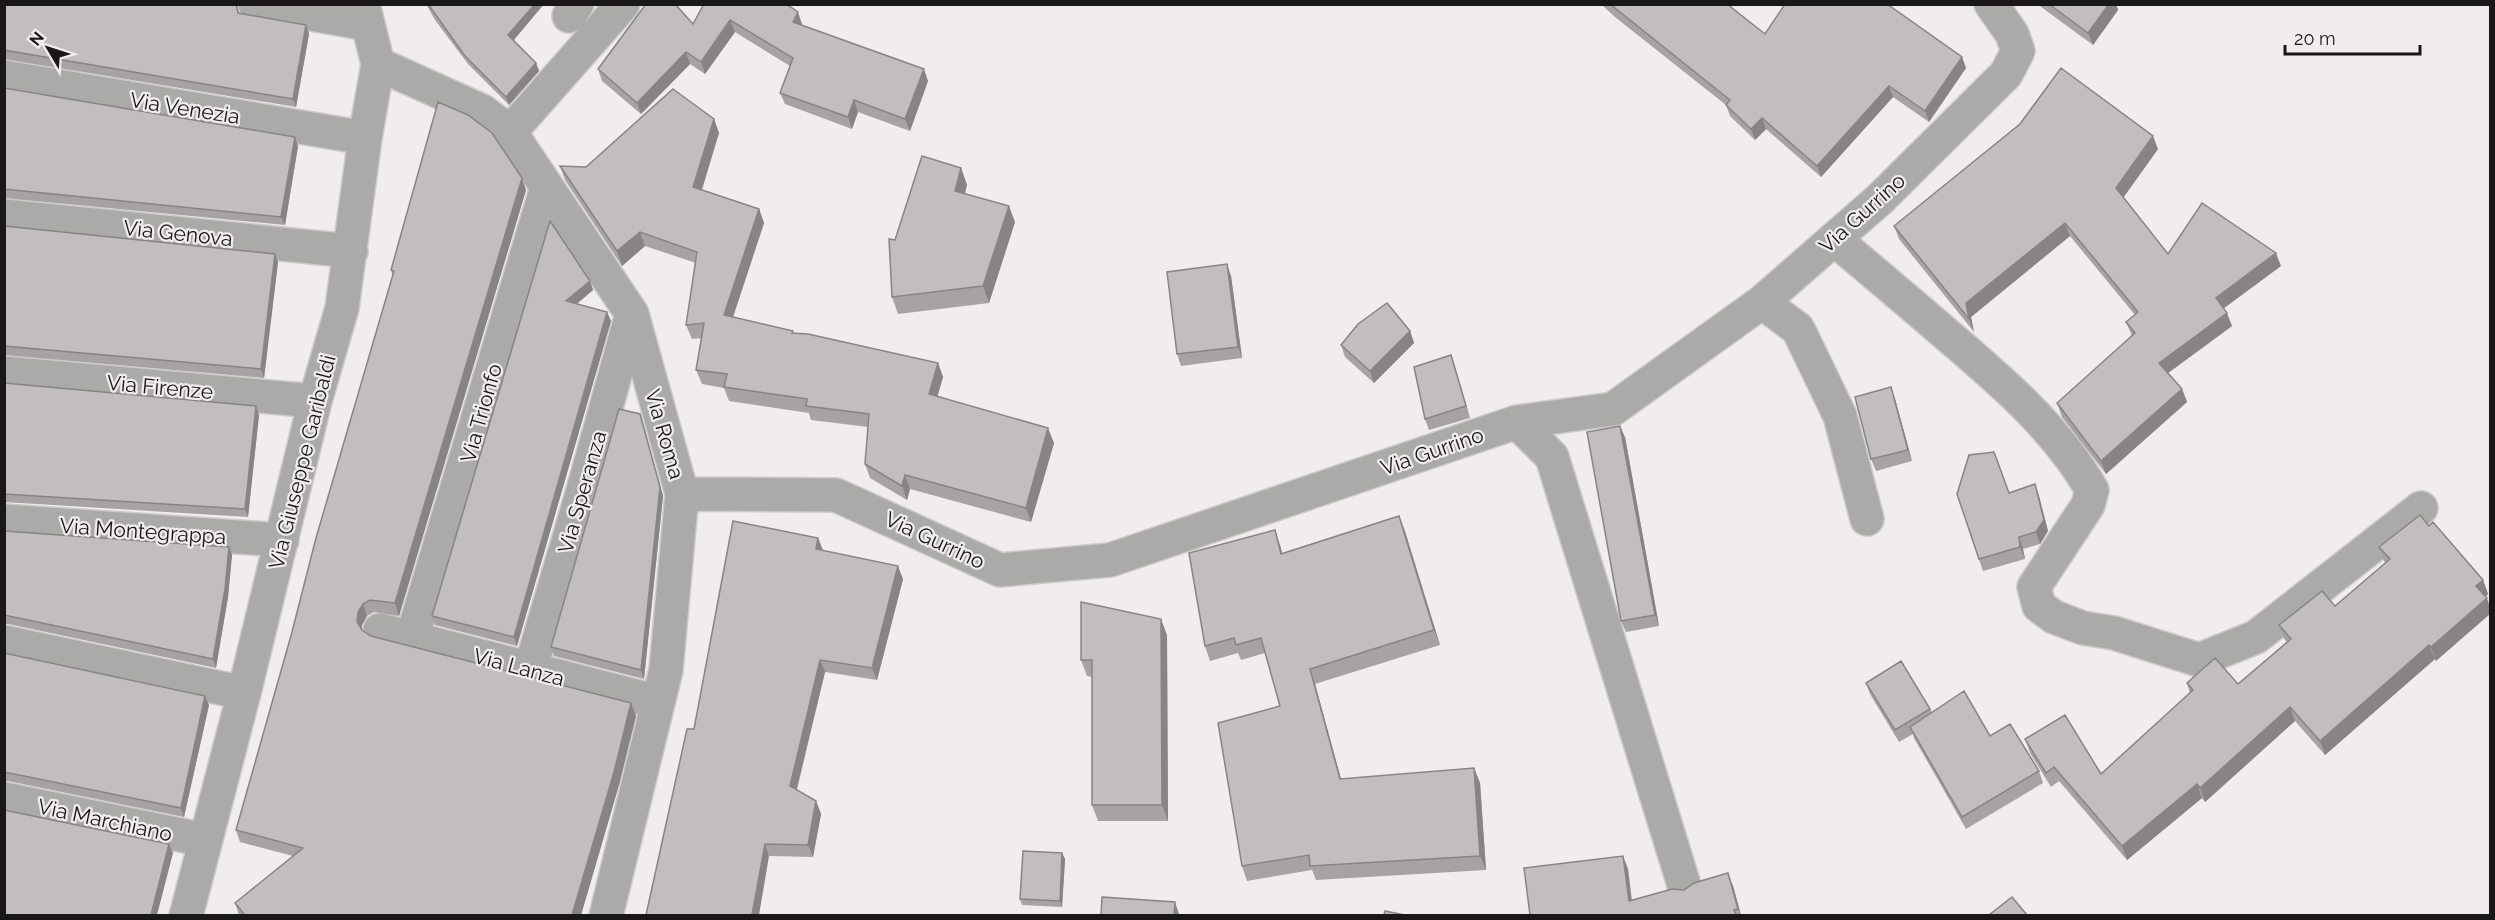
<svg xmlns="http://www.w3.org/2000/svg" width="2495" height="920" viewBox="0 0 2495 920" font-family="Raleway,sans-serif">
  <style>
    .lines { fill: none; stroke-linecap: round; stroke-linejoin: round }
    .minor-casing { stroke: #cecacb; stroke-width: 36 }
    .minor { stroke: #aaaba9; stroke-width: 33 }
    .wall { fill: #a7a3a4 }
    .shaded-wall { fill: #888486 }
    .building { fill: #c2bdbf; stroke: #888486; stroke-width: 1.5 }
    .labels { text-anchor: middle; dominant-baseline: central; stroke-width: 4.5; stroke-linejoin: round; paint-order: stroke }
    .street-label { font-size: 21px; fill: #191718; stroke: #f1eced }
  </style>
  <rect width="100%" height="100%" fill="#f1eced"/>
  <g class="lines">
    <!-- minor casing -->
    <g class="minor-casing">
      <path id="minor" d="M255,4L367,24
        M569,16L577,4
        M378,64L482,111L510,132L632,314L682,494L666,670L606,916
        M4,77L365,138
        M510,132L623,4
        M4,216L351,251
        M1834,239C1871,270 1909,302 1946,334C2000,380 2057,428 2092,490L2088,505L2034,587L2039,606L2054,617L2083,628L2114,633L2199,660L2256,637L2421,508
        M1762,302L1798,329L1840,416L1867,519
        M4,373L315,401
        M1517,422L1552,457L1684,885
        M682,494L836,495L1000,570L1110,560L1517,422L1613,409L1762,302L1880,199L2006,74L2018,51L2012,34L1991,4
        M4,521L282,540
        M380,630L658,702
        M412,638L547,187
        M4,642L244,693
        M530,670L582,494L632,314
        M4,799L205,840
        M186,916L244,693L315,401L342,308L365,138L378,64L363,4"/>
    </g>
    <!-- minor -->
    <use href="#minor" class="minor"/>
  </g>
  <!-- wall -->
  <path class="wall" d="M4,4H237L239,13L306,25L309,34L296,107L4,59Z
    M426,4H544L514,40L536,63L539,71L509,105L468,64L435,20Z
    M704,4L802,24V25L928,81L910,131L858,112L852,129L785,104L780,93L790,66L735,32L705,74L690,64L641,114L602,81L598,69L693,24Z
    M1601,4H1727L1765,34L1962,57L1966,68L1929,122L1893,97L1821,177L1766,129L1755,140L1730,116L1726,105L1615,17Z
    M2037,4H2116L2118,10L2093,45Z
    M4,88L298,146L285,225L4,198Z
    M714,119L719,133L702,190L759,209L764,223L733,317L794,333L938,363L943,377L937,397L1054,443L1031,522L910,489L907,500L870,478L865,464L868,427L811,420L809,413L729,401L724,388L702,384L696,370L701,338L692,339L686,325L696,263L645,246L622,266L565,180L560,166L586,167Z
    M2158,149L2123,197L2168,254L2281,266L2224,308L2232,326L2168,373L2182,389L2187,402L2106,474L2062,417L2057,403L2132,336L2126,322L2135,315L2070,236L1971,317L1974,332L1899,239L1894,226Z
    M961,168L967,185L965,193L1015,222L989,303L898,314L892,297L895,240Z
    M526,190L399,616L374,612L367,616L362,625V630L371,636L631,703L636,716L619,785L581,915H239L235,903L293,856L240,842L236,830L393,276L391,270Z
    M550,221L590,281L593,290L577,304L607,312L611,321L517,646L435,625L432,616Z
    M4,226L278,262L264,378L4,355Z
    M1231,276L1242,358L1181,366L1177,354Z
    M1410,331L1414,343L1374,383L1345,357L1341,345Z
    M1455,367L1470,418L1429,430L1425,419Z
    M4,383L256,406L259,415L248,517L4,502Z
    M1891,387L1895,399L1912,461L1876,471L1871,459Z
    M643,423L663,496L644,679L554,656L551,647Z
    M1625,437L1659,626L1626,632L1621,621Z
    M2035,484L2039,496L2048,531L2040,544L2023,549L2025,559L1983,571L1957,494L2009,493Z
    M1399,516L1440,645L1315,684L1341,779L1474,768L1480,783L1486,870L1316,880L1312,870L1247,881L1242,866L1280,706L1265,653L1241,660L1238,653L1210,661L1205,646L1280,545L1282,553Z
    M2429,526L2483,580L2488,594L2436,661L2435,659L2325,755L2295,721L2205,802L2202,798L2127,860L2059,781L2051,787L2030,753L2025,739L2101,774L2190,693L2187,683L2238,684L2287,642L2284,639L2279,625L2335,606L2386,563L2384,561L2379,547Z
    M4,531L229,547L232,555L228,597L216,668L8,624H4Z
    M823,551L903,579L877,680L825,672L797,790L816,801L821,814L813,857L769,856L694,729Z
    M1167,635L1168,821H1098L1092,805V677L1087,676L1081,660Z
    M4,653L209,705L184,817L8,781H4Z
    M1866,683L1930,709L1932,712L1990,736L2039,771L2043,783L1966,829L1914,738L1913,734L1899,742L1870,694Z
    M1062,853L1065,859L1062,907L1022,905L1020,899Z
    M1628,869L1632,900L1684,890L1733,886L1741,915H1530Z"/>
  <!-- shaded-wall -->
  <path class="shaded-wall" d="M535,4H544L511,43L508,35Z
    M2109,4H2116L2118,10L2093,45L2088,33Z
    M798,12L802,24L797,33L793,22Z
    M730,20L735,32L705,74L701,62Z
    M306,25L309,34L296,107L293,99Z
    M686,52L690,64L641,114L637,103Z
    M1962,57L1966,68L1929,122L1925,111Z
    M536,63L539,71L509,105L506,97Z
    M924,69L928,81L910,131L905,119Z
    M1889,86L1893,97L1821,177L1817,166Z
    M854,100L858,112L852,129L848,117Z
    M1762,118L1766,129L1755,140L1751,129Z
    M714,119L719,133L698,201L693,187Z
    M2153,136L2158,149L2121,201L2116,188Z
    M295,137L298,146L285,225L281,217Z
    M961,168L967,185L961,207L955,191Z
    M522,178L526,190L399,616L395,603Z
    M1009,206L1015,222L989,303L983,286Z
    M759,209L764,223L729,329L724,315Z
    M2065,223L2070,236L1971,317L1974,332L1969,319L1966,303Z
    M640,232L645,246L622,266L617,251Z
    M2276,253L2281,266L2220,311L2216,298Z
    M275,254L278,262L264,378L261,369Z
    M1227,264L1231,276L1242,358L1238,347Z
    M590,281L593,290L569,310L566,301Z
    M607,312L611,321L517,646L514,637Z
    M2227,313L2232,326L2164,376L2159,363Z
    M1410,331L1414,343L1374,383L1370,371Z
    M1451,355L1455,367L1470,418L1466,406Z
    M938,363L943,377L934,408L929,394Z
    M1891,387L1895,399L1912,461L1908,450Z
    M2182,389L2187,402L2106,474L2101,461Z
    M256,406L259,415L248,517L245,509Z
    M640,414L663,496L644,679L641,670Z
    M1620,426L1625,437L1659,626L1655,615Z
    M1048,428L1054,443L1031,522L1026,508Z
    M905,475L910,489L907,500L902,486Z
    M2035,484L2039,496L2048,531L2040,544L2036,532Z
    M1399,516L1405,531L1440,645L1434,630Z
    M1275,530L1280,545L1286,568L1281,554Z
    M2019,537L2023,549L2025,559L2020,547Z
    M818,538L823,550L816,549Z
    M229,547L232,555L228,597L216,668L213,659Z
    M898,566L903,579L877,680L872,668Z
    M2483,580L2488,594L2481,600L2476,586Z
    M2487,598L2490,607V614L2436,661L2431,647Z
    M363,604L367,616L362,625V634L357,622L358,612Z
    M1161,619L1167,635L1168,821L1162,805Z
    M2429,645L2435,659L2325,755L2320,741Z
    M820,660L825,672L794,799L790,786Z
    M1310,669L1315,684L1345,794L1340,779Z
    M205,696L209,705L184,817L181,808Z
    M631,703L636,716L619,785L581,915H572Z
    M2290,707L2295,721L2205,802L2200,788Z
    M1474,768L1480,783L1486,870L1480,856Z
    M2197,784L2202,798L2127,860L2122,846Z
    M816,801L821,814L813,857L808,845Z
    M169,844L173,853L157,915H151Z
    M765,844L769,856L759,915H752Z
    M1062,853L1065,859L1062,907L1060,901Z
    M1623,856L1628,869L1633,914L1629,901Z
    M1728,873L1733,886L1741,915L1738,909Z
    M1175,902L1179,914V915H1174Z"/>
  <!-- building -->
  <path class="building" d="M4,4H236L238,13L306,25L293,99L4,50Z
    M428,4H535L508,35L536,63L506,97L465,56Z
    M646,4H675L693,24L704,4H786L798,12L793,22L924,69L905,119L854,100L848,117L780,93L793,58L730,20L701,62L686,52L637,103L598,69Z
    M1610,4H1727L1765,34L1785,4H1887L1962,57L1925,111L1889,86L1817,166L1762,118L1751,129L1726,105L1730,100Z
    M2049,4H2109L2088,33Z
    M2061,68L2153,136L2116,188L2168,254L2202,203L2276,253L2216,298L2227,313L2159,363L2182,389L2101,461L2057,403L2135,333L2126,322L2138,312L2065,223L1966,303L1969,319L1894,226L2020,124Z
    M4,88L295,137L281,217L4,189Z
    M673,89L714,119L693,187L759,209L724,315L793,331L792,333L808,334L938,363L929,394L1048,428L1026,508L905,475L902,486L865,464L869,414L806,406L807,399L724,387L727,374L696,370L704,323L686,325L697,252L640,232L617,251L560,166L586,167Z
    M438,102L468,115L492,133L522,178L395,603L370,600L363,604L358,612L357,622L362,630L371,636L631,703L614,772L572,915H245L235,903L303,848L236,830L292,632L316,538L394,271L391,270Z
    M922,156L961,168L955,191L1009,206L983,286L892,297L889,239L895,240Z
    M550,221L590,281L566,301L607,312L514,637L432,616Z
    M4,226L275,254L261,369L4,346Z
    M1227,264L1238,347L1177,354L1167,272Z
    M1387,303L1410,331L1370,371L1341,345L1358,324Z
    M1451,355L1466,406L1425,419L1414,367Z
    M4,383L256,406L245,509L4,494Z
    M1891,387L1908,450L1871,459L1855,397Z
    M619,409L640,414L660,487L641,670L551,647Z
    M1620,426L1655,615L1621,621L1587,432Z
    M1994,452L2009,493L2035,484L2044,520L2036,532L2019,537L2020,547L1979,559L1957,494L1969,455Z
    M2420,515L2429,526L2433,522L2483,580L2476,586L2487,598L2431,647L2429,645L2320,741L2290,707L2200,788L2197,784L2122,846L2054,767L2046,773L2025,739L2065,715L2101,774L2193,690L2187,683L2215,658L2238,684L2291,639L2279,625L2322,591L2335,606L2390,559L2379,547Z
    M1399,516L1434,630L1310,669L1340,779L1474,768L1480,856L1310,866L1309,855L1242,866L1218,723L1280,706L1261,638L1236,645L1234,638L1205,646L1189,553L1275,530L1281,554Z
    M733,521L818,538L816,549L898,566L872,668L820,660L790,786L816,801L808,845L765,844L752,915H646L687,729H694Z
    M4,531L229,547L225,589L213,659L4,615Z
    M1081,602L1161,619L1162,805H1092V660H1081Z
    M4,653L205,696L181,808L4,772Z
    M1901,661L1930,709L1895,730L1866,683Z
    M1964,691L1990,736L2010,724L2039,771L1962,817L1910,727Z
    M4,810L169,844L151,915H4Z
    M1023,851L1062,853L1060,901L1020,899Z
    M1623,856L1629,901L1672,889L1684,890L1694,883L1728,873L1738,909L1734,910L1736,915H1530L1524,868Z
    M1102,897L1175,902L1174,915H1101Z
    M2012,897L2027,915H1989Z
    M1385,911L1405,915H1384Z"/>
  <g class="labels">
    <!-- street labels -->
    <g class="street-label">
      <text transform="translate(185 108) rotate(9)">Via Venezia</text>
      <text transform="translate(1862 213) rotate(-42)">Via Gurrino</text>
      <text transform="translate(178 233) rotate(6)">Via Genova</text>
      <text transform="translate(160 387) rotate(5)">Via Firenze</text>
      <text transform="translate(481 413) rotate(-74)">Via Trionfo</text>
      <text transform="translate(665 434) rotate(74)">Via Roma</text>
      <text transform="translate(1432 451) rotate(-19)">Via Gurrino</text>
      <text transform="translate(302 462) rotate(-76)">Via Giuseppe Garibaldi</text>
      <text transform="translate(582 492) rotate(-74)">Via Speranza</text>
      <text transform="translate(143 531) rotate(4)">Via Montegrappa</text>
      <text transform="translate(935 540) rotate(25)">Via Gurrino</text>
      <text transform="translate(519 667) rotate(15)">Via Lanza</text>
      <text transform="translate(105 820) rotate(12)">Via Marchiano</text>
    </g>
  </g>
  <!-- border -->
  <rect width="2495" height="920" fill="none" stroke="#191718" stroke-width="12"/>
  <!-- north arrow -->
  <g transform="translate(48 48) rotate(309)" stroke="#f1eced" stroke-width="4.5" paint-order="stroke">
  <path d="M0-4.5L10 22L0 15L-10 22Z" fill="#191718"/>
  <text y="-9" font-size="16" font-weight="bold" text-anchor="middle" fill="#191718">N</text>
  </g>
  <!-- scale -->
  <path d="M2285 45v9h135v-9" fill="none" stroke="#191718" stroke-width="3"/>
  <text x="2294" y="45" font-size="18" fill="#191718" stroke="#f1eced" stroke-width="4.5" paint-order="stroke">20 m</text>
</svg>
